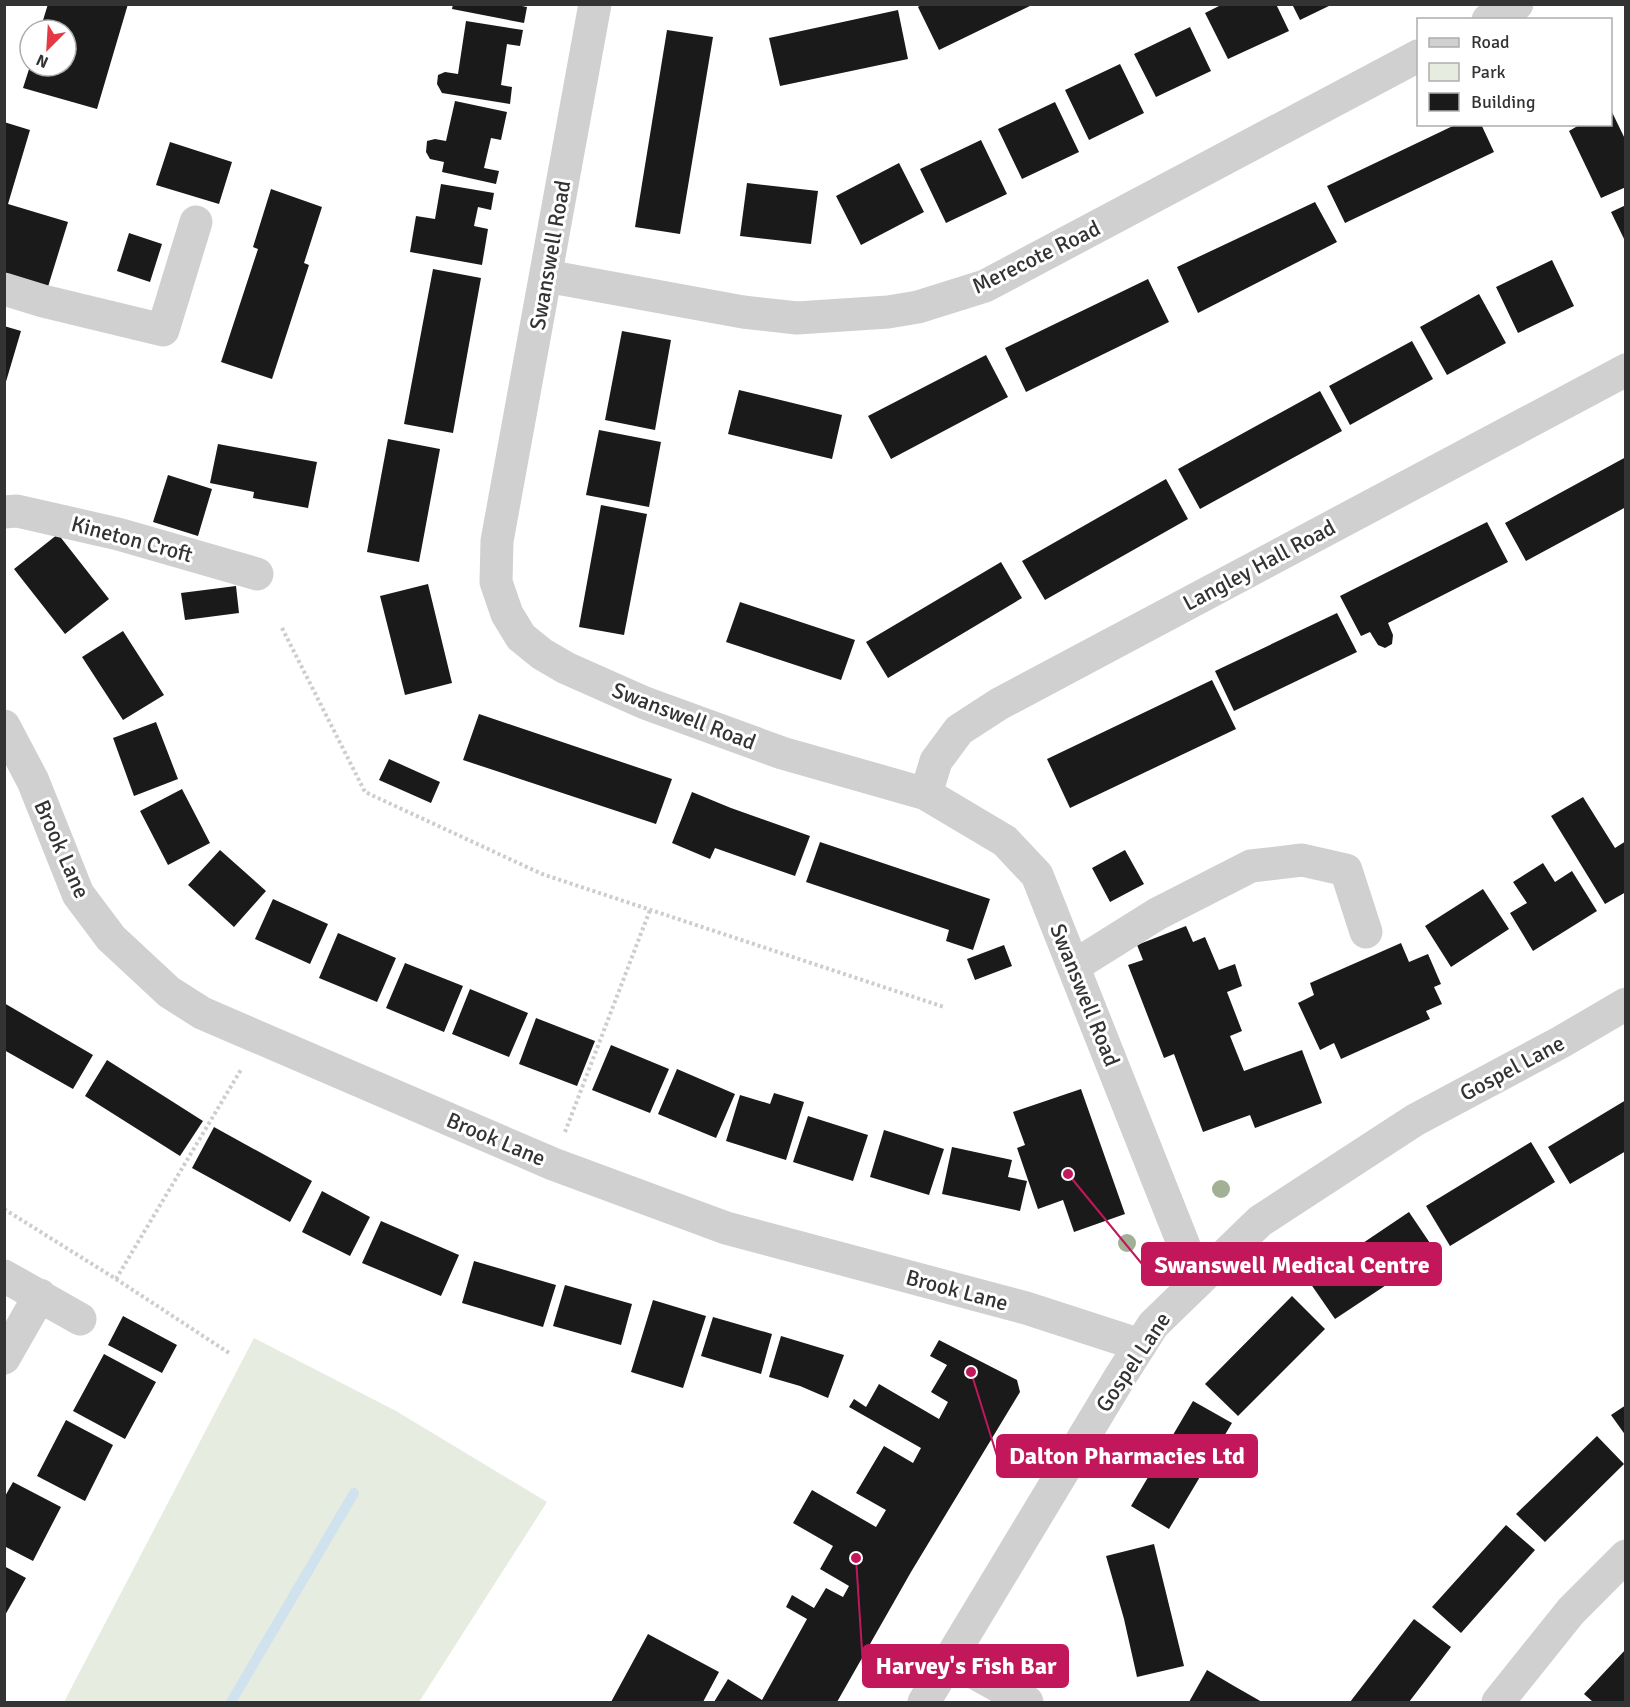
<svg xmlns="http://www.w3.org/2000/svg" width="1630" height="1707" viewBox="0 0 1630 1707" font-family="Signika,sans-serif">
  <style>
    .green { fill: #e6ecdf }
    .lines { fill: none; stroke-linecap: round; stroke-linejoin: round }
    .stream { stroke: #cfe2ee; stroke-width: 10 }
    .building { fill: #1a1a1a }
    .path { stroke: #cdcdcd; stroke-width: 4; stroke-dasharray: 3 3; stroke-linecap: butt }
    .minor { stroke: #d0d0d0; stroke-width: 33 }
    .tree { fill: #a2b095 }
    .labels { text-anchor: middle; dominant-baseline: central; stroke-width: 6; stroke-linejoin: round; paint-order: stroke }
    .street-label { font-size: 22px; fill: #333; stroke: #fff }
    .leader { fill: none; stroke: #c2185b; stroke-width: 2 }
    .callout-dot { fill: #c2185b; stroke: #fff; stroke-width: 2 }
    .callout { fill: #c2185b; stroke: #c2185b; stroke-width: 2 }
    .callout-label { font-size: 24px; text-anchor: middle; font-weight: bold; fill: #fff }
  </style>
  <rect width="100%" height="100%" fill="#fff"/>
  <!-- green -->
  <path class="green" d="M254,1338L396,1411L547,1502L419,1702H64Z"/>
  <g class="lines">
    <!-- stream -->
    <path class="stream" d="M231,1702L354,1493"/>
  </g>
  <!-- building -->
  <path class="building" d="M48,4H128L97,109L23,88L30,66H66V30H40Z
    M453,4H512L527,7L524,23L452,9Z
    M922,4H1034L939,50L918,7Z
    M1223,4H1276L1289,31L1228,59L1205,13Z
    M1292,4H1333L1300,20Z
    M898,10L908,59L780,86L769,38Z
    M466,21L523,30L520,46L507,44L501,85L512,87L510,104L442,93L437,84L438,75L445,72L458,74Z
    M1190,27L1211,71L1156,97L1134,54Z
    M667,30L713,37L680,234L635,227Z
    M1120,64L1144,113L1089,140L1065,90Z
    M455,101L507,112L501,140L491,138L484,168L499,171L496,184L442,172L444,162L430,159L426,152L427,141L435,139L446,141Z
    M1055,102L1079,152L1022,179L998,129Z
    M1611,110L1626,141V187L1601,198L1569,131L1581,124H1611Z
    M4,122L30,130L8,204L68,222L47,290L4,277Z
    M1457,124H1481L1494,152L1345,223L1327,186Z
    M981,140L1007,194L946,223L920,169Z
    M170,142L232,162L219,204L156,185Z
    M899,163L924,212L861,245L836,196Z
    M747,183L818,191L811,244L740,236Z
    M441,184L494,193L491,210L478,207L474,226L488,229L482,265L410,252L416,216L435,219Z
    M271,189L322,207L304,263L309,265L272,379L221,362L258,249L253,247Z
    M1315,202L1337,242L1198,313L1177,267Z
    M1626,205V243L1611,212Z
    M129,233L162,244L150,282L117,271Z
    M1552,260L1574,306L1518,333L1496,287Z
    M433,269L481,278L453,433L404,424Z
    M1148,279L1169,322L1026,392L1005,348Z
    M1479,294L1506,343L1447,375L1420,327Z
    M4,326L21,331L5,385H4Z
    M622,331L671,340L655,430L605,420Z
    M1412,341L1433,379L1350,425L1329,386Z
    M986,355L1008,397L891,459L868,416Z
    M739,390L842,415L832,459L728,434Z
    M1320,391L1342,431L1200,509L1178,469Z
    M599,430L661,442L649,507L586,495Z
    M388,439L440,449L419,562L367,552Z
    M218,444L317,462L308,508L253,498L254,492L210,483Z
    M1626,457V507L1526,561L1505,523Z
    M168,475L212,489L198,536L153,522Z
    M1166,479L1188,519L1045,600L1022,561Z
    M601,505L647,514L624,635L579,627Z
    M1487,522L1508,562L1388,623L1393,635L1392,644L1385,648L1378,645L1370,632L1361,636L1340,596Z
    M58,534L109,599L65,634L14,569Z
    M1001,562L1022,598L888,678L866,642Z
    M428,584L452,683L405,695L380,596Z
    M236,586L239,613L185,620L181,593Z
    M740,602L855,640L841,680L726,642Z
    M1337,613L1357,652L1234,711L1215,671Z
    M123,631L164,695L123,720L82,657Z
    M1212,680L1236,729L1070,808L1047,759Z
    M479,714L672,779L656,824L463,760Z
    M156,722L178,779L134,796L113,738Z
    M389,759L440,782L431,803L379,780Z
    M182,789L210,843L168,865L140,811Z
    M692,792L731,808L810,836L795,876L715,848L710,859L672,843Z
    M1583,797L1615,848L1626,841V892L1605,904L1551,816Z
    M820,842L990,899L973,950L946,941L949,930L806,882Z
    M220,850L266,891L234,927L188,885Z
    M1125,850L1144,884L1110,902L1092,868Z
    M1543,863L1555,882L1572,871L1597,911L1533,951L1510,913L1527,903L1513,882Z
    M1483,889L1509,929L1451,967L1425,926Z
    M273,899L328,924L310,964L255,939Z
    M1186,926L1193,942L1205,937L1219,970L1235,964L1242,986L1227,992L1242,1031L1230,1036L1244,1071L1302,1050L1322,1103L1255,1128L1250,1115L1203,1132L1174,1054L1164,1058L1128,965L1143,960L1137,945Z
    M338,933L396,958L377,1002L319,978Z
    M1401,943L1409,962L1428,954L1441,984L1434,987L1442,1004L1426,1011L1430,1019L1341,1059L1334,1043L1320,1050L1298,1003L1314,995L1310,983Z
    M1004,945L1012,966L975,980L967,959Z
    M405,963L463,986L444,1032L386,1008Z
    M470,989L528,1013L509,1057L452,1034Z
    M4,1003L93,1055L73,1089L4,1050Z
    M536,1018L595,1041L577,1086L519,1064Z
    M611,1045L669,1069L650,1113L592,1090Z
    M107,1060L203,1121L180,1156L85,1096Z
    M677,1069L735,1094L716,1138L658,1114Z
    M1081,1089L1125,1214L1074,1232L1063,1200L1038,1209L1017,1148L1025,1145L1013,1112Z
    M774,1093L804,1102L786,1160L726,1141L740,1095L770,1104Z
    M1626,1100V1151L1570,1184L1548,1147Z
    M808,1116L868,1135L853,1181L793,1162Z
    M214,1127L312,1181L290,1222L192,1168Z
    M884,1130L944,1149L929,1195L870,1177Z
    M1531,1142L1555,1182L1450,1246L1426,1206Z
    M952,1147L1012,1160L1008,1177L1027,1181L1020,1211L942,1194Z
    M322,1191L370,1217L350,1256L302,1232Z
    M1409,1212L1436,1252L1335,1319L1308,1280Z
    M381,1221L459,1255L441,1296L362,1263Z
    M474,1261L556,1285L543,1327L462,1303Z
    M565,1285L632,1304L621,1345L553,1326Z
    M1292,1296L1325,1329L1238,1416L1205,1384Z
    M653,1300L706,1316L683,1388L631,1372Z
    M123,1316L177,1345L162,1373L108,1345Z
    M713,1317L772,1334L761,1374L701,1356Z
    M781,1336L844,1355L828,1398L800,1386L769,1377Z
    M939,1340L1017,1380L1020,1392L911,1572L837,1702H714L728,1679L762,1700L807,1619L786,1607L792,1595L814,1608L826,1588L843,1597L849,1586L820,1569L833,1546L793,1523L812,1490L876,1527L886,1510L856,1493L884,1446L913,1463L921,1448L849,1407L854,1399L866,1407L879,1384L939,1419L948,1402L931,1392L947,1365L930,1356Z
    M104,1354L156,1382L125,1439L73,1411Z
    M1193,1401L1232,1423L1169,1529L1131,1506Z
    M1626,1405V1436L1611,1415Z
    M66,1420L113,1445L85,1501L37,1476Z
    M1597,1436L1624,1464L1545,1542L1516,1514Z
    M13,1482L61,1507L33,1561L4,1546V1498Z
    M1506,1525L1535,1550L1461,1633L1432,1607Z
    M1154,1544L1184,1666L1137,1677L1124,1619L1106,1556Z
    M4,1566L26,1578L4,1617Z
    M1414,1619L1451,1647L1432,1672L1409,1702H1350Z
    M648,1634L719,1672L703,1702H611Z
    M1626,1649V1702H1593L1584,1694Z
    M1207,1670L1234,1686L1262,1702H1189Z"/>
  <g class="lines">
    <!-- path -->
    <path class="path" d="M282,628L365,792L542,874L944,1007
      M565,1132L650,910
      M4,1209L116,1279L229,1353
      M116,1279L242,1068"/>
    <!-- minor -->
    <path class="minor" d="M595,4L497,541L496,582L507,614L521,637L542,654L566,668L645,703L782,753L926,794L1005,841L1037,875L1198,1281
      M1488,20L1517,4
      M546,276L743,312L797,318L888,312L918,307L985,286L1418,56
      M4,289L43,301L163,330L196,222
      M4,512L17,511L118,534L257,574
      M4,726L33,781L78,894L111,938L169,992L202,1013L553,1164L726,1228L1026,1308L1140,1345
      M926,794L936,761L959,730L999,704L1626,370
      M1074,966L1157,914L1251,866L1302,860L1346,870L1366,932
      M4,1276L80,1319
      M4,1358L40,1295
      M950,1659L1027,1702
      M924,1702L1120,1377L1153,1325L1260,1221L1415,1120L1561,1042L1626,1004
      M1498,1702L1571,1611L1626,1556"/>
  </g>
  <!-- trees -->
  <g class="tree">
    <circle cx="1221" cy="1189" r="9"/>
    <circle cx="1127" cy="1243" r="9"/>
  </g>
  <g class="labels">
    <!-- street labels -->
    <g class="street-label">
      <text transform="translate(550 255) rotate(-80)">Swanswell Road</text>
      <text transform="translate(1036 257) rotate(-26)">Merecote Road</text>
      <text transform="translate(132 539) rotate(15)">Kineton Croft</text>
      <text transform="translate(1259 565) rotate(-28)">Langley Hall Road</text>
      <text transform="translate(684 716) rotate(21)">Swanswell Road</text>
      <text transform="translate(62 849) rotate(66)">Brook Lane</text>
      <text transform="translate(1085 995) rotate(68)">Swanswell Road</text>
      <text transform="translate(1512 1068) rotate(-28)">Gospel Lane</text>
      <text transform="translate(496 1139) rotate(23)">Brook Lane</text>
      <text transform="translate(957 1290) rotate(15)">Brook Lane</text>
      <text transform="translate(1133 1362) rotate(-56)">Gospel Lane</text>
    </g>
  </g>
  <!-- callouts -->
  <path class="leader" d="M1068 1174L1142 1264M971 1372L997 1456M856 1558L863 1666"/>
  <g class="callout-dot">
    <circle cx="1068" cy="1174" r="6"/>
    <circle cx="971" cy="1372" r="6"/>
    <circle cx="856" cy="1558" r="6"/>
  </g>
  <g class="callout">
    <rect x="1142" y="1243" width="299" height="42" rx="6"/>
    <rect x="997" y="1435" width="260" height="42" rx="6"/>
    <rect x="863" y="1645" width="205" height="42" rx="6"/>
  </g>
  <g class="callout-label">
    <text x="1292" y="1273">Swanswell Medical Centre</text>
    <text x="1127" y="1464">Dalton Pharmacies Ltd</text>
    <text x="966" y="1674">Harvey's Fish Bar</text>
  </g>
  <!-- border -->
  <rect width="1630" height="1707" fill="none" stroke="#333333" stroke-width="12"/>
  <!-- legend -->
  <rect x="1417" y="18" width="195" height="108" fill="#ffffff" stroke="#adadad" stroke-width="1.5"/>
  <rect x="1429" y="38" width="30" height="9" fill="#d0d0d0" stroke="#adadad" stroke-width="1.5"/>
  <text x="1471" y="48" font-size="18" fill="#333333">Road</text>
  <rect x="1429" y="63" width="30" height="18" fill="#e6ecdf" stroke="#adadad" stroke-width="1.5"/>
  <text x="1471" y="78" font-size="18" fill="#333333">Park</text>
  <rect x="1429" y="93" width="30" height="18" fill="#1a1a1a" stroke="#adadad" stroke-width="1.5"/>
  <text x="1471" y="108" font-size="18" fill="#333333">Building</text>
  <!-- north arrow -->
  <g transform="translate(48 48) rotate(204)"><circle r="28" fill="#ffffff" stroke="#adadad" stroke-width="1.5"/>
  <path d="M0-4.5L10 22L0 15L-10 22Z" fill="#e63946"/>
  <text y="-9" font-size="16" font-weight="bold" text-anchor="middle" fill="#333333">N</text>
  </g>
</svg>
